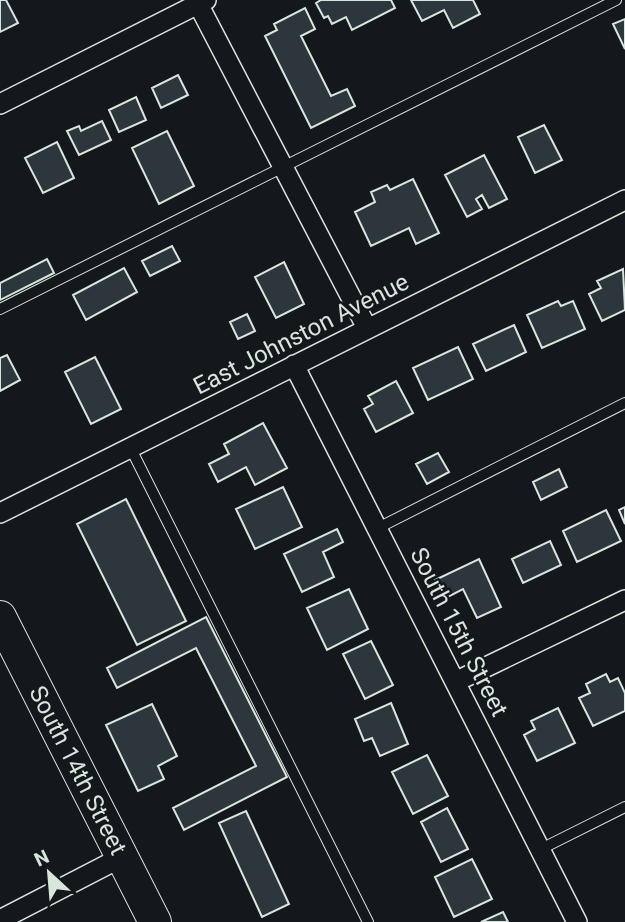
<svg xmlns="http://www.w3.org/2000/svg" width="625" height="922" viewBox="0 0 625 922" font-family="Roboto,sans-serif">
  <style>
    .building { fill: #2c363c; stroke: #d8e6dc; stroke-width: 2 }
    .lines { fill: none; stroke-linecap: round; stroke-linejoin: round }
    .service-casing { stroke: #d8e6dc; stroke-width: 12 }
    .minor-casing { stroke: #d8e6dc; stroke-width: 22 }
    .primary-casing { stroke: #d8e6dc; stroke-width: 34 }
    .service { stroke: #14181c; stroke-width: 10 }
    .minor { stroke: #14181c; stroke-width: 19 }
    .primary { stroke: #14181c; stroke-width: 32 }
    .labels { text-anchor: middle; dominant-baseline: central; stroke-width: 5; stroke-linejoin: round; paint-order: stroke }
    .street-label { font-size: 24px; fill: #d8e6dc; stroke: #14181c }
  </style>
  <rect width="100%" height="100%" fill="#14181c"/>
  <!-- building -->
  <path class="building" d="M0,0H6L18,23L0,32Z
    M321,0H391L395,8L352,30L346,17L332,24L328,16L324,18L316,3Z
    M411,0H473L480,14L453,28L444,10L422,21Z
    M305,8L315,29L301,36L331,96L347,89L355,106L311,128L265,36L277,30L274,24Z
    M625,19V49L613,24Z
    M178,75L188,95L161,108L152,88Z
    M136,97L146,120L119,132L109,110Z
    M102,121L111,140L79,155L67,131L79,126L81,131Z
    M544,125L562,160L535,173L518,137Z
    M167,131L194,186L159,204L132,148Z
    M57,142L74,178L43,193L25,158Z
    M484,155L507,199L489,208L482,195L476,199L482,209L467,217L445,175Z
    M413,179L439,233L416,244L409,228L371,246L355,212L375,202L371,192L387,185L390,190Z
    M172,246L180,261L150,276L142,261Z
    M47,259L54,273L0,300V283Z
    M284,262L304,304L276,318L255,277Z
    M124,268L137,292L86,320L73,295Z
    M623,269L625,310L602,321L589,294L601,288L597,281Z
    M558,301L561,306L573,301L585,329L542,348L527,315Z
    M247,314L255,331L238,339L230,322Z
    M514,325L526,352L486,371L473,344Z
    M458,347L473,379L428,400L413,368Z
    M7,355L20,380L0,391V358Z
    M95,357L121,409L91,424L65,372Z
    M396,381L413,413L376,432L364,409L373,404L368,396Z
    M263,423L287,468L255,485L246,467L218,482L209,464L229,454L224,444Z
    M438,453L449,472L427,484L416,464Z
    M559,469L567,487L541,500L533,482Z
    M283,487L302,527L255,549L236,509Z
    M126,499L186,621L137,645L77,524Z
    M625,507V524L619,510Z
    M606,510L621,541L577,562L563,531Z
    M337,529L343,542L323,552L334,577L302,592L284,554Z
    M550,541L561,565L523,583L512,559Z
    M479,559L501,607L477,618L463,589L444,599L435,580Z
    M349,589L368,629L327,650L307,608Z
    M206,617L287,777L184,830L173,808L256,766L196,648L117,688L107,668Z
    M371,641L393,685L365,699L343,654Z
    M606,674L610,682L618,678L625,693V711L593,726L579,698L590,693L586,684Z
    M391,703L408,744L380,756L372,738L364,741L355,719Z
    M152,704L177,756L158,766L164,779L138,791L106,725Z
    M558,708L575,743L537,761L524,735L535,729L531,721Z
    M427,755L448,796L413,814L392,772Z
    M447,808L468,849L441,862L421,822Z
    M246,811L289,904L262,917L219,823Z
    M472,859L492,899L454,917L435,877Z
    M503,912L508,922H481Z"/>
  <g class="lines">
    <!-- service casing -->
    <g class="service-casing">
      <path id="service" d="M0,309L616,0
        M130,447L368,922
        M378,528L625,403
        M541,849L625,807"/>
    </g>
    <!-- minor casing -->
    <g class="minor-casing">
      <path id="minor" d="M196,0L367,328
        M0,104L206,0
        M294,365L577,922
        M0,513L625,200
        M457,681L625,600
        M0,920L122,857"/>
    </g>
    <!-- primary casing -->
    <g class="primary-casing">
      <g id="primary">
        <path id="s1" d="M0,617L155,922"/>
      </g>
    </g>
    <!-- service -->
    <use href="#service" class="service"/>
    <!-- minor -->
    <use href="#minor" class="minor"/>
    <!-- primary -->
    <use href="#primary" class="primary"/>
  </g>
  <g class="labels">
    <!-- street labels -->
    <g class="street-label">
      <text transform="translate(301 334) rotate(-27)">East Johnston Avenue</text>
      <text transform="translate(459 632) rotate(63)">South 15th Street</text>
      <text stroke="none"><textPath href="#s1" startOffset="172">South 14th Street</textPath></text>
    </g>
  </g>
  <!-- north arrow -->
  <g transform="translate(49 873) rotate(334)" stroke="#14181c" stroke-width="5" paint-order="stroke">
  <path d="M0-5L12 26L0 18L-12 26Z" fill="#d8e6dc"/>
  <text y="-10" font-size="19" font-weight="bold" text-anchor="middle" fill="#d8e6dc">N</text>
  </g>
</svg>
